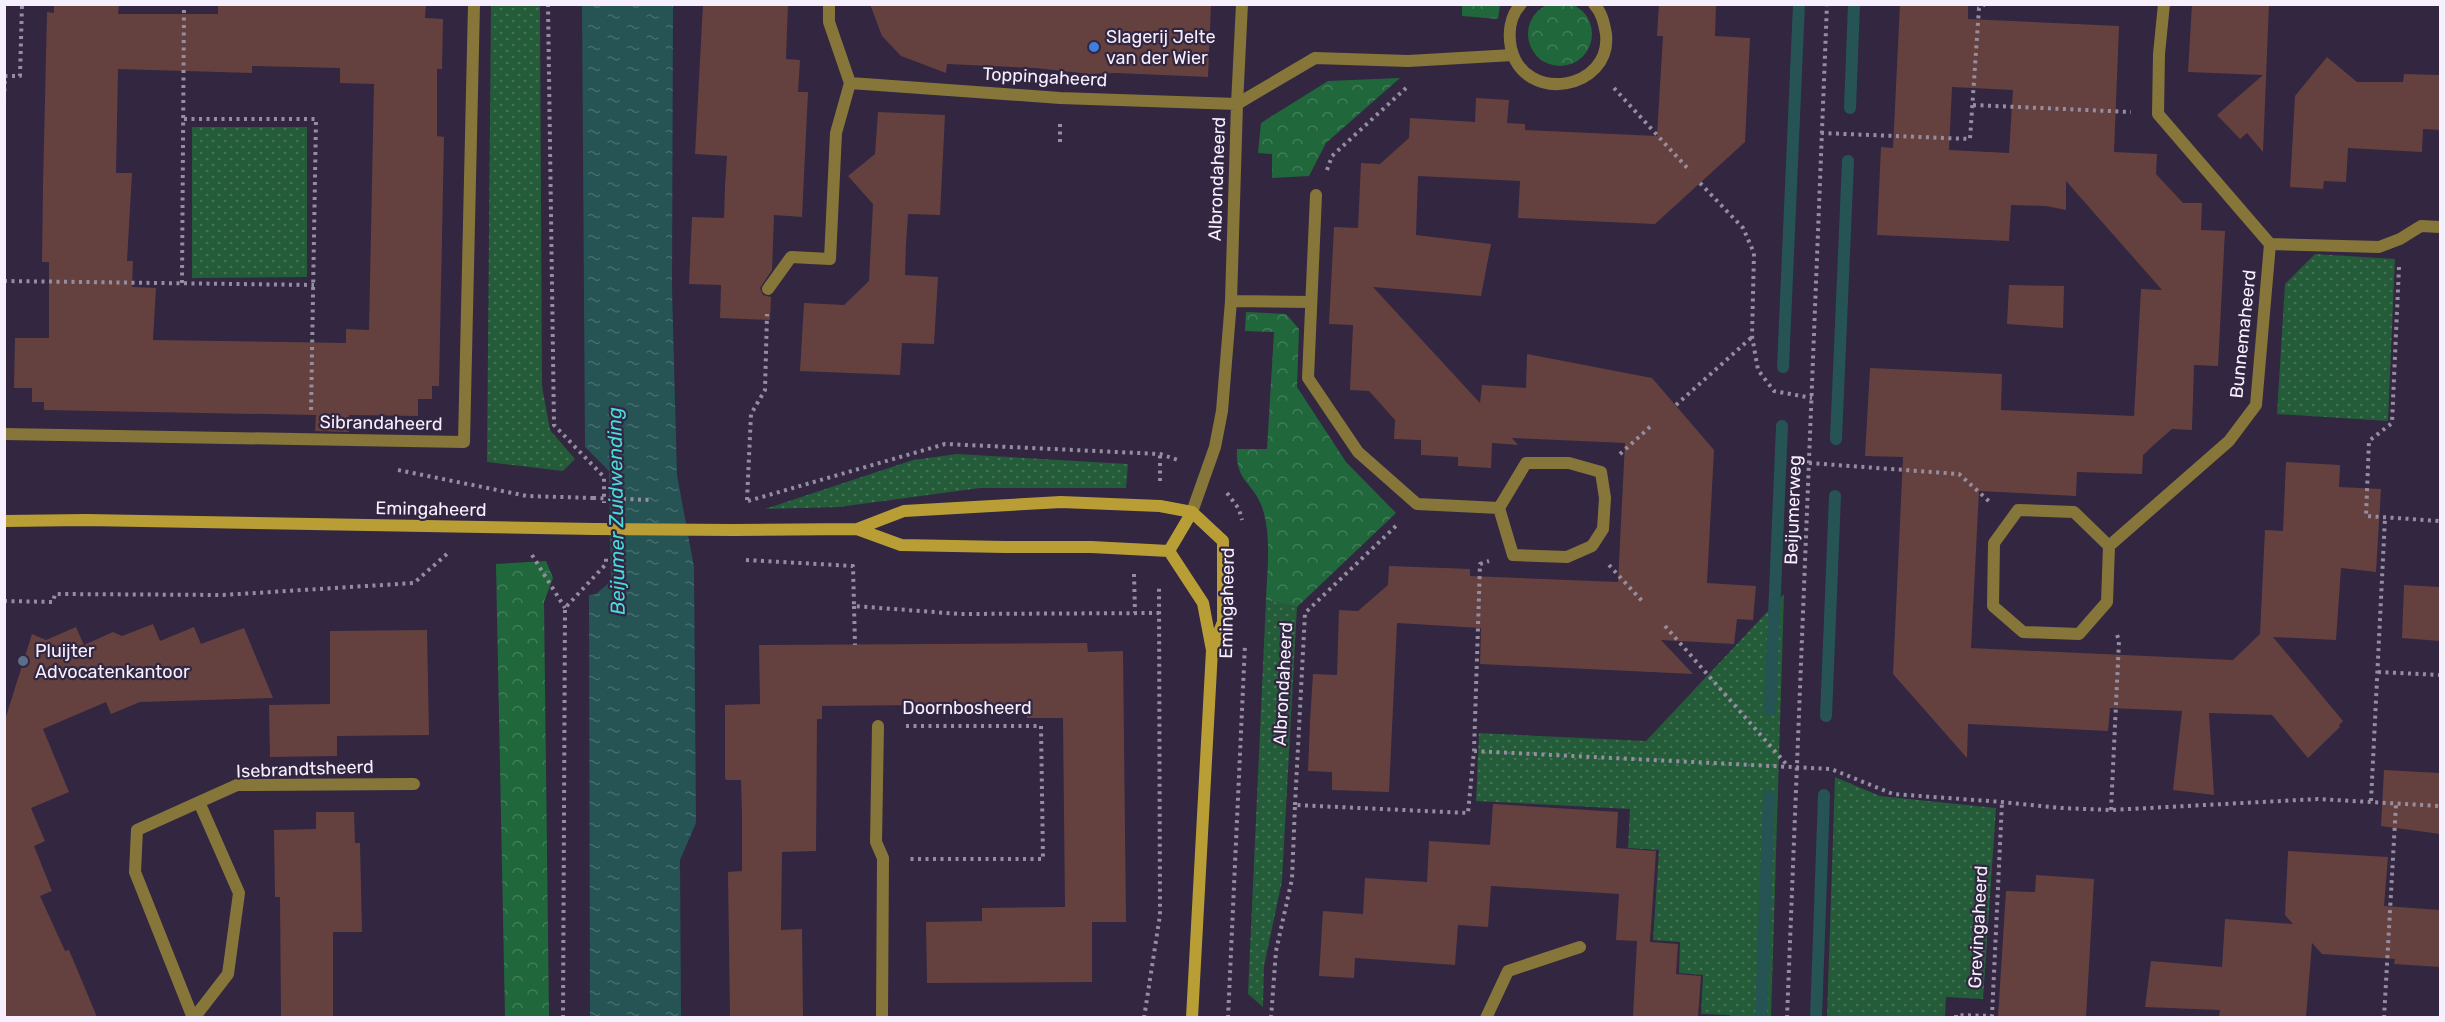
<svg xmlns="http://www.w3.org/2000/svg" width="2445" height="1022" viewBox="0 0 2445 1022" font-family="Rubik,sans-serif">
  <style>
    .grass { fill: url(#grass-dots) }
    .forest { fill: url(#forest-crowns) }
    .water { fill: url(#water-ripples) }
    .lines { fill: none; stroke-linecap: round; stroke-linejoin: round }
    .stream { stroke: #265353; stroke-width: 12 }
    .building { fill: #64413f; fill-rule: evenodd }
    .path { stroke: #968da1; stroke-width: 4; stroke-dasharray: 3 4.5; stroke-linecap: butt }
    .lane { stroke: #86763a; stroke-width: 12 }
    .street { stroke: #86763a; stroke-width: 12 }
    .secondary { stroke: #b99e36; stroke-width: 12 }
    .path-bridge { stroke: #968da1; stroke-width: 4; stroke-dasharray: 3 4.5; stroke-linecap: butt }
    .secondary-bridge { stroke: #b99e36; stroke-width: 12 }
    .shop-dot { fill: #3f7fe0; stroke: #322641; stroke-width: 2 }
    .service-dot { fill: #5c6f8a; stroke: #322641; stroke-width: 2 }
    .labels { text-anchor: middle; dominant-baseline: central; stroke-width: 4.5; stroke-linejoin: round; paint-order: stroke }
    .poi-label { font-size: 18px; fill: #f6f0fe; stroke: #322641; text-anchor: start }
    .street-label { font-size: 18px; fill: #f6f0fe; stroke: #322641 }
    .water-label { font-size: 20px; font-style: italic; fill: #47dcde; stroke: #322641 }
  </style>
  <defs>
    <pattern id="grass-dots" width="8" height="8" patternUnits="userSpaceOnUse" patternTransform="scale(1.5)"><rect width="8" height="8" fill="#245b38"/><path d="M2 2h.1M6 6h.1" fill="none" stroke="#447356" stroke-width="1.8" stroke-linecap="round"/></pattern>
    <pattern id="forest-crowns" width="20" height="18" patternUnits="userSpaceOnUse" patternTransform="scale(1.5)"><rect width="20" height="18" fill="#21673c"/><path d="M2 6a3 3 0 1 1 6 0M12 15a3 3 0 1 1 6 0" fill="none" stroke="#427d59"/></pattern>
    <pattern id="water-ripples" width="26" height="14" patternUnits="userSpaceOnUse" patternTransform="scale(1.5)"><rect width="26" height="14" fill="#265353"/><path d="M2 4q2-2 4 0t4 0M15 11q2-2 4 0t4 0" fill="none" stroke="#466c6d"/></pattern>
  </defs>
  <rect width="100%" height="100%" fill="#322641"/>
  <!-- grass -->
  <path class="grass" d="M491,5H540L542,386L550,430L575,459L563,471L487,462Z
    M192,127H307V277L192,278Z
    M2315,254L2395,259L2388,421L2277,414L2285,284Z
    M957,454L1128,464L1126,488H980L839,507L765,509L913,460Z
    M1784,594L1771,1017H1730L1729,1015L1701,1014L1703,975L1679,973L1680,942L1653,940L1659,850L1628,848L1630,809L1476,801L1479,733L1646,741Z
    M1266,600L1297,607L1282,881L1264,966L1263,1007L1248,994Z
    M1835,777L1880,796L1996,808L1983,999L1946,997L1945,1017H1827Z"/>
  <!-- forest -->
  <path class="forest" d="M1528 34a32 32 0 1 1 64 0a32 32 0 1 1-64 0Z
    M1462,5H1500L1498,19L1462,16Z
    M1400,78L1326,143L1309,176L1272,178V154L1258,153L1261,123L1328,81Z
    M1246,312L1286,314L1299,329L1297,387L1346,462L1396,513L1297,607L1266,600C1267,571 1272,536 1262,507C1253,482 1235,481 1237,449H1267L1274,332L1245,331Z
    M546,561L553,578L544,602L549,1017H505L496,564Z"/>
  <!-- water -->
  <path class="water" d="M582,5H673L672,289L677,475L694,567L696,823L680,860L681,1017H590L589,595L596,594L611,581L609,471L585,447Z"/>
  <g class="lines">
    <!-- stream -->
    <path class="stream" d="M1850,108L1854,4
      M1783,367L1799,4
      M1836,439L1848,161
      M1770,710L1782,426
      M1826,716L1835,496
      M1761,1018L1769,796
      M1816,1018L1824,795"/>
  </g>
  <!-- building -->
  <path class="building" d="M54,4H119L118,14H218V4H426L425,18L443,19L442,69H437V136L444,137L439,386H432V399H418V416L349,415V432L315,431L316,415L44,410V402H32V388H14L15,338H49V262H42L43,186L47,12L54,13ZM252,66L340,68V83L374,84L369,330L346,329V343L153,340L156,288L132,287L133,261H127L132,173H116L118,69L252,73Z
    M703,4H788L786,59L800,60L798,92H808L802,217L774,215L772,270L760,288L763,295L771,297L770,320L720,318L721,285L689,284L692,217L724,218L725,186L727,156L695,154Z
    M870,4H1211L1208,77L1116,73L1090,74L1035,68L947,64L946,73L901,56L882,36Z
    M1659,4H1716L1715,36L1750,38L1745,142L1655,224L1518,218L1520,181L1418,176L1416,235L1491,244L1481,296L1373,287L1480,403L1482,385L1526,388L1527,354L1652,378L1714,450L1707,583L1756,586L1753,620L1737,619L1734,644L1661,640L1693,674L1480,664L1481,628L1397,623L1389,792L1332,790V772L1308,771L1310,722L1313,674L1337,675L1339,610L1358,611L1388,585L1389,566L1470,569V576L1618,582L1625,443L1512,438L1518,445L1492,443L1491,468L1458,466V457L1421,455V440L1394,439L1395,420L1369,391L1350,390L1353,325L1329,324L1334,227L1358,228L1361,163L1380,164L1409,138L1410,118L1475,122L1476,98L1509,100L1507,123L1525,124V130L1657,136L1663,36H1657Z
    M1900,4H1968V19L2119,26L2114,152L2157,154L2156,174L2183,203H2202L2201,230L2225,231L2218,366L2194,365L2192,430L2172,429L2157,442L2143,455L2142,474L2077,472L2076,496L1979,491L1971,648L2233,660L2260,634L2265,530L2283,531L2286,462L2340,465L2339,487L2381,489L2376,572L2341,568L2336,640L2273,637L2343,721L2339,725L2340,727L2308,758L2272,715L2209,713L2214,795L2173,790L2182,711L2110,708L2108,731L1968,724L1967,758L1893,674L1903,457L1865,456L1870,368L2002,374L2001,410L2134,416L2141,289L2162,290L2066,181V210L2046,206L2011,205L2009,241L1877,235L1881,147L1893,148ZM1952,87L2013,90L2009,153L1949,150Z
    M2192,4H2269L2263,152L2247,133L2240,139L2217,115L2263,75L2188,72Z
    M2327,57L2357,82H2403L2404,74L2440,75V130L2423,129L2422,152L2348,148L2346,182L2324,181L2323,189L2290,187L2295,96Z
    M878,112L945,115L940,215L908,214L906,244L905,275L938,277L934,344L902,343L900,375L800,371L804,303L844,305L869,281L873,204L848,176L875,154Z
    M2009,285L2064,286L2063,328L2007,324Z
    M2404,585L2440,587V641L2402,638Z
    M153,624L160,641L194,627L201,644L244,628L273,698L140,702L111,714L106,702L43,729L69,792L31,808L45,841L34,846L52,891L40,896L65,951L69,950L97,1017H4V723L32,634L46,640L76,627L84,645L113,632L122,636Z
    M427,630L429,735L337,736V756L270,757L269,705L330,704V631Z
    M1087,643L1088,652L1123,651L1126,922H1092V982L927,983L926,922L982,921V908L1065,907L1063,718H1027V704L822,706V719H817L816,851L782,852L781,930L802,929L803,1017H730L728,872L742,871V814L741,780H726L725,778V705L760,704L759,645Z
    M2384,770L2440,773V834L2381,826Z
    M1493,804L1618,812L1616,848L1656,851L1650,942L1678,944L1676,974L1701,976L1698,1017H1633L1637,941L1616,940L1619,894L1491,886L1488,927L1458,925L1455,965L1355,958L1354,978L1319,976L1323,911L1363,914L1365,878L1427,882L1429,841L1490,845Z
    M316,812H354L355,843H360L362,932H333V1017H281L280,897H275L274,830L316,829Z
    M2288,851L2388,857L2384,906L2440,910V967L2394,964L2395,959L2322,954L2312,943L2306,1017H2219L2220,1010L2145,1007L2151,961L2222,967L2225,919L2293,924L2285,915Z
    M2036,875L2094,879L2086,1017H1998L2006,891L2035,892Z"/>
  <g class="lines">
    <!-- path -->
    <path class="path" d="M548,4L554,425L604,477V503
      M1614,88L1690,171
      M4,99L5,76H20L22,4
      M1973,105L2131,112
      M184,119H316L311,412
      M1821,133L1970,139L1979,8L1985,4
      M1060,142V124
      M1327,170L1332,156L1406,88
      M1700,183L1743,228L1754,253L1752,336L1758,370L1774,391L1812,398
      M2399,267L2392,423L2369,441L2366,516L2440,521
      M4,281L314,285
      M182,283L184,4
      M1676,405L1752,337
      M1620,454L1651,426
      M1809,463L1959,474L1991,503
      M398,470L527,496L593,498
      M1160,481V454
      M1227,493L1239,509L1242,520
      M747,500L751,414L765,390L767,314
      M748,501L945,444L1160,454L1181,461
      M532,555L565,608
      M746,560L853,566L854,606L960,614L1159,613
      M1609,565L1643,602
      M1134,574L1135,613
      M4,601L53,602L55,594L223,595L414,583L448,553
      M854,606L855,645
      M1665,626L1787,765
      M2378,672L2440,675
      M906,726H1041L1043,859H908
      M1474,751L1831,769L1893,794L2002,802L2061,808L2111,810L2318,799L2440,806
      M2371,801L2385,518
      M1295,805L1305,613L1398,524
      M2111,810L2119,641L2116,631
      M563,1018L565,608L606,564V555
      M1144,1018L1160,915L1159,588
      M1228,1018L1245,644
      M1271,1018L1276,951L1292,879L1295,805L1468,813L1474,751L1480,564L1489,561
      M1787,1018L1827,4
      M1956,1018V1015L1992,1016L2002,802
      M2384,1018L2396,804"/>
    <!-- lane -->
    <path class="lane" d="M1237,104L1242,4"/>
    <!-- street -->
    <path class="street" d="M1521,4C1510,16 1508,33 1511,48C1524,105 1612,90 1606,34C1604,23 1602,13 1594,4
      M2164,4L2159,54L2158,114L2270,244L2379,247L2400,239L2421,226L2440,227
      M850,83L1060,98L1237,104
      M1237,104L1315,58L1408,61L1513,55
      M1316,195L1308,378L1358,452L1417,504L1499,508
      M768,289L791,257L830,259L836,133L850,83L829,22V4
      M1231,301L1311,302
      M4,434L464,442L474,4
      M1526,463H1569L1601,472L1605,498L1603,529L1592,546L1567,557L1513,555L1499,508Z
      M1192,512L1215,447L1222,411L1231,301L1237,104
      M2109,546L2074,512L2018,510L1994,543L1993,606L2023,632L2079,634L2107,602L2109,546L2229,441L2256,405L2270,244
      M878,726L876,842L883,858L882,1018
      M193,1018L135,872L137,830L237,785L414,784
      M194,1018L228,974L239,893L199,802
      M1486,1018L1508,971L1580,947"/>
    <!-- secondary -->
    <path class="secondary" d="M4,521L86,520L594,529
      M857,529L901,545L1005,547H1091L1169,551
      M733,530L857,529L904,511L1061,502L1160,506L1192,512L1223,541V622L1212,650
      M1169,551L1203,603L1212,650L1192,1018
      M1169,551L1192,512"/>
    <!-- path-bridge -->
    <path class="path-bridge" d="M593,498L652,500"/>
    <!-- secondary-bridge -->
    <path class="secondary-bridge" d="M594,529L733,530"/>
  </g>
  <!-- markers -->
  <circle class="shop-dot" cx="1094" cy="47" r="6"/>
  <circle class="service-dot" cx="23" cy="661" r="6"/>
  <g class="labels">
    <!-- poi labels -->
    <g class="poi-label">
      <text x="1106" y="37">Slagerij Jelte<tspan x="1106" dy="21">van der Wier</tspan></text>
      <text x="35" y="651">Pluijter<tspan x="35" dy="21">Advocatenkantoor</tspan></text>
    </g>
    <!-- street labels -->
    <g class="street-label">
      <text transform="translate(1045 77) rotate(3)">Toppingaheerd</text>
      <text transform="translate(1217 179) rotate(-88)">Albrondaheerd</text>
      <text transform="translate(2243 334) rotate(-84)">Bunnemaheerd</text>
      <text transform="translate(381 423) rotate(1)">Sibrandaheerd</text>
      <text transform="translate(431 509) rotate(1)">Emingaheerd</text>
      <text transform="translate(1793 510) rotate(-88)">Beijumerweg</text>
      <text transform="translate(1227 603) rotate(-89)">Emingaheerd</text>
      <text transform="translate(1283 684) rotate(-87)">Albrondaheerd</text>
      <text x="967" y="708">Doornbosheerd</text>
      <text transform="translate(305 769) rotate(-2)">Isebrandtsheerd</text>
      <text transform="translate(1978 927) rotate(-87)">Grevingaheerd</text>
    </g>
    <!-- water labels -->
    <g class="water-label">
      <text transform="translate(616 511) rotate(-91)">Beijumer Zuidwending</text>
    </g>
  </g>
  <!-- border -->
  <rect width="2445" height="1022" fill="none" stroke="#f6f0fe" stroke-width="12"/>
</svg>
